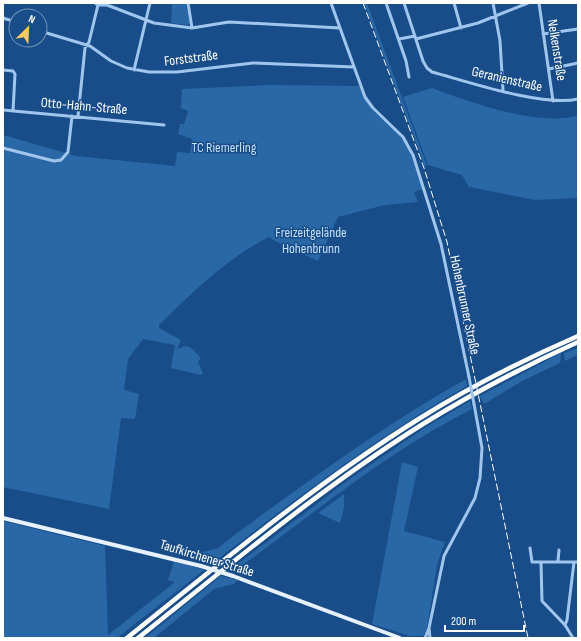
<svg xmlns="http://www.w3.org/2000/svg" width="581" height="641" viewBox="0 0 581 641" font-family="'Sofia Sans Condensed',sans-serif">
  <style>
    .green { fill: #2a67a7 }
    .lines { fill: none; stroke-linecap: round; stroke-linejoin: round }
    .minor { stroke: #a0c6ee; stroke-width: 3 }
    .major { stroke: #e7f1ff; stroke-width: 4 }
    .highway { stroke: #fff; stroke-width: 4.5 }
    .rail { stroke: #fff; stroke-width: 1; stroke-dasharray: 7 3; stroke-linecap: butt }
    .minor-bridge { stroke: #a0c6ee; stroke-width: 3 }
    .major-bridge { stroke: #e7f1ff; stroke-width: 4 }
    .labels { text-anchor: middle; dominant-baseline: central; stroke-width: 3; stroke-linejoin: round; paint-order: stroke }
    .street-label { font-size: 14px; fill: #fff; stroke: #184d89 }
    .park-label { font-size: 14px; fill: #c6dffa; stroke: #184d89 }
  </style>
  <rect width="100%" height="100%" fill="#184d89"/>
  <!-- green -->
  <path class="green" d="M172,3H186L190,23L188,25L171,23Z
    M364,3H367L427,166L425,167Z
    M271,85L359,86L372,110L395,130L408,147L423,189L414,192L418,202L385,205L338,217L318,261L273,240L269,237C227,258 193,292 159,325V328L181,340L178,347L179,349L184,346L190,347L201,358L198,362L203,373L201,375L171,368L175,345L143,339L128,359L124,390L139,394L135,419L121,418L109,509L3,487V135L76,156L175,166L177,152L190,153L192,139L178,134L180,124H184L188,111L181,108L182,89Z
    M432,88C472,103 535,126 578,116V198L535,200L469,187L462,175L428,165L403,97Z
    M578,348V355L565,361L564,353Z
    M561,353L560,363L522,381L484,404L480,396Z
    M466,379L467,386C376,437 293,501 210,565L205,563L202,558L203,552L218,548L233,536C308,481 384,425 466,379Z
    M470,401L472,409C388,451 312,515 236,570L231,569L351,478L423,429Z
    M402,462L418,467L404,531L445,542L437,565L427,628L423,636H410L372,624Z
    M344,494V508L340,523L318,513Z
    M3,521L105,546L108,635L175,582L168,580L174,561L204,570L117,638H3Z
    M221,576L238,580L234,584L214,589L154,638H145Z"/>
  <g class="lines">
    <!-- minor -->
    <path class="minor" d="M95,3L98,5H107L154,23L192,28L229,22L340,28
      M188,3L192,28
      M331,3L365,97L373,108L403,137L413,155L441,244L469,377
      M386,3L406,61L409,77
      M404,3L423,61L427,68L432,72C469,82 542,107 578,99
      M454,3L461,28
      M493,3L500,41L503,90
      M539,3L553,101
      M3,18L16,22
      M40,31L90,46L111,61L127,68L149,72H177L253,63L354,67
      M543,34L578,29
      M399,39L415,36
      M416,39L478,23L528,3
      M549,69L578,63
      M3,70L13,71L15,74L13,111
      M134,70L150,3
      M3,110L164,125
      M78,116L85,48L89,42L98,5
      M3,148L54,161L61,160L68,152L72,116
      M530,548L532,562H578
      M558,561L559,550
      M541,562L542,601L565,625L573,638
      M565,625L567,620L574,562
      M425,638L429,628
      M430,638L429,628L444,556L475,498L480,478L482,448L474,404"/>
    <!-- major -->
    <path class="major" d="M3,518L201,566
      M233,576L400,638"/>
    <!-- highway -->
    <path class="highway" d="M127,638C222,562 315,484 417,420C468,388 523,360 578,336
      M138,638C231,564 322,487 423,424C473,393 525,366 578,342"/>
    <!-- rail -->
    <path class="rail" d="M363,3L424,168L447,242L528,638"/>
    <!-- minor-bridge -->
    <path class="minor-bridge" d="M469,377L474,404"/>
    <!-- major-bridge -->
    <path class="major-bridge" d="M201,566L233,576"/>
  </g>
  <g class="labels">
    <!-- street labels -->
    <g class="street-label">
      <text transform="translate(557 50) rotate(81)">Nelkenstraße</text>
      <text transform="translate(191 58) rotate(-7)">Forststraße</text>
      <text transform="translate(507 79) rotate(13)">Geranienstraße</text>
      <text transform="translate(84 106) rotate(5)">Otto-Hahn-Straße</text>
      <text transform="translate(465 305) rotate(78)">Hohenbrunner Straße</text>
      <text transform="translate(207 558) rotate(17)">Taufkirchener Straße</text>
    </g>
    <!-- park labels -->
    <g class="park-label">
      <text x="224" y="147">TC Riemerling</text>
      <text x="311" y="232">Freizeitgelände<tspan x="311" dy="16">Hohenbrunn</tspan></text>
    </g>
  </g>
  <!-- border -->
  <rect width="581" height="641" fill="none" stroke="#ffffff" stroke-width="8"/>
  <!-- north arrow -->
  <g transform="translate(28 28) rotate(24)"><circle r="19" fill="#184d89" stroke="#7494b8"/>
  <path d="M0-3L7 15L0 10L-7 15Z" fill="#ffcb5d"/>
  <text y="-6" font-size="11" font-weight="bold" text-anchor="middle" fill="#ffffff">N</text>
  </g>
  <!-- scale -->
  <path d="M445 625v6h79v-6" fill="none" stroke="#ffffff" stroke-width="2"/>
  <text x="451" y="625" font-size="12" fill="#ffffff" stroke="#184d89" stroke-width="3" paint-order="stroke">200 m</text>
</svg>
